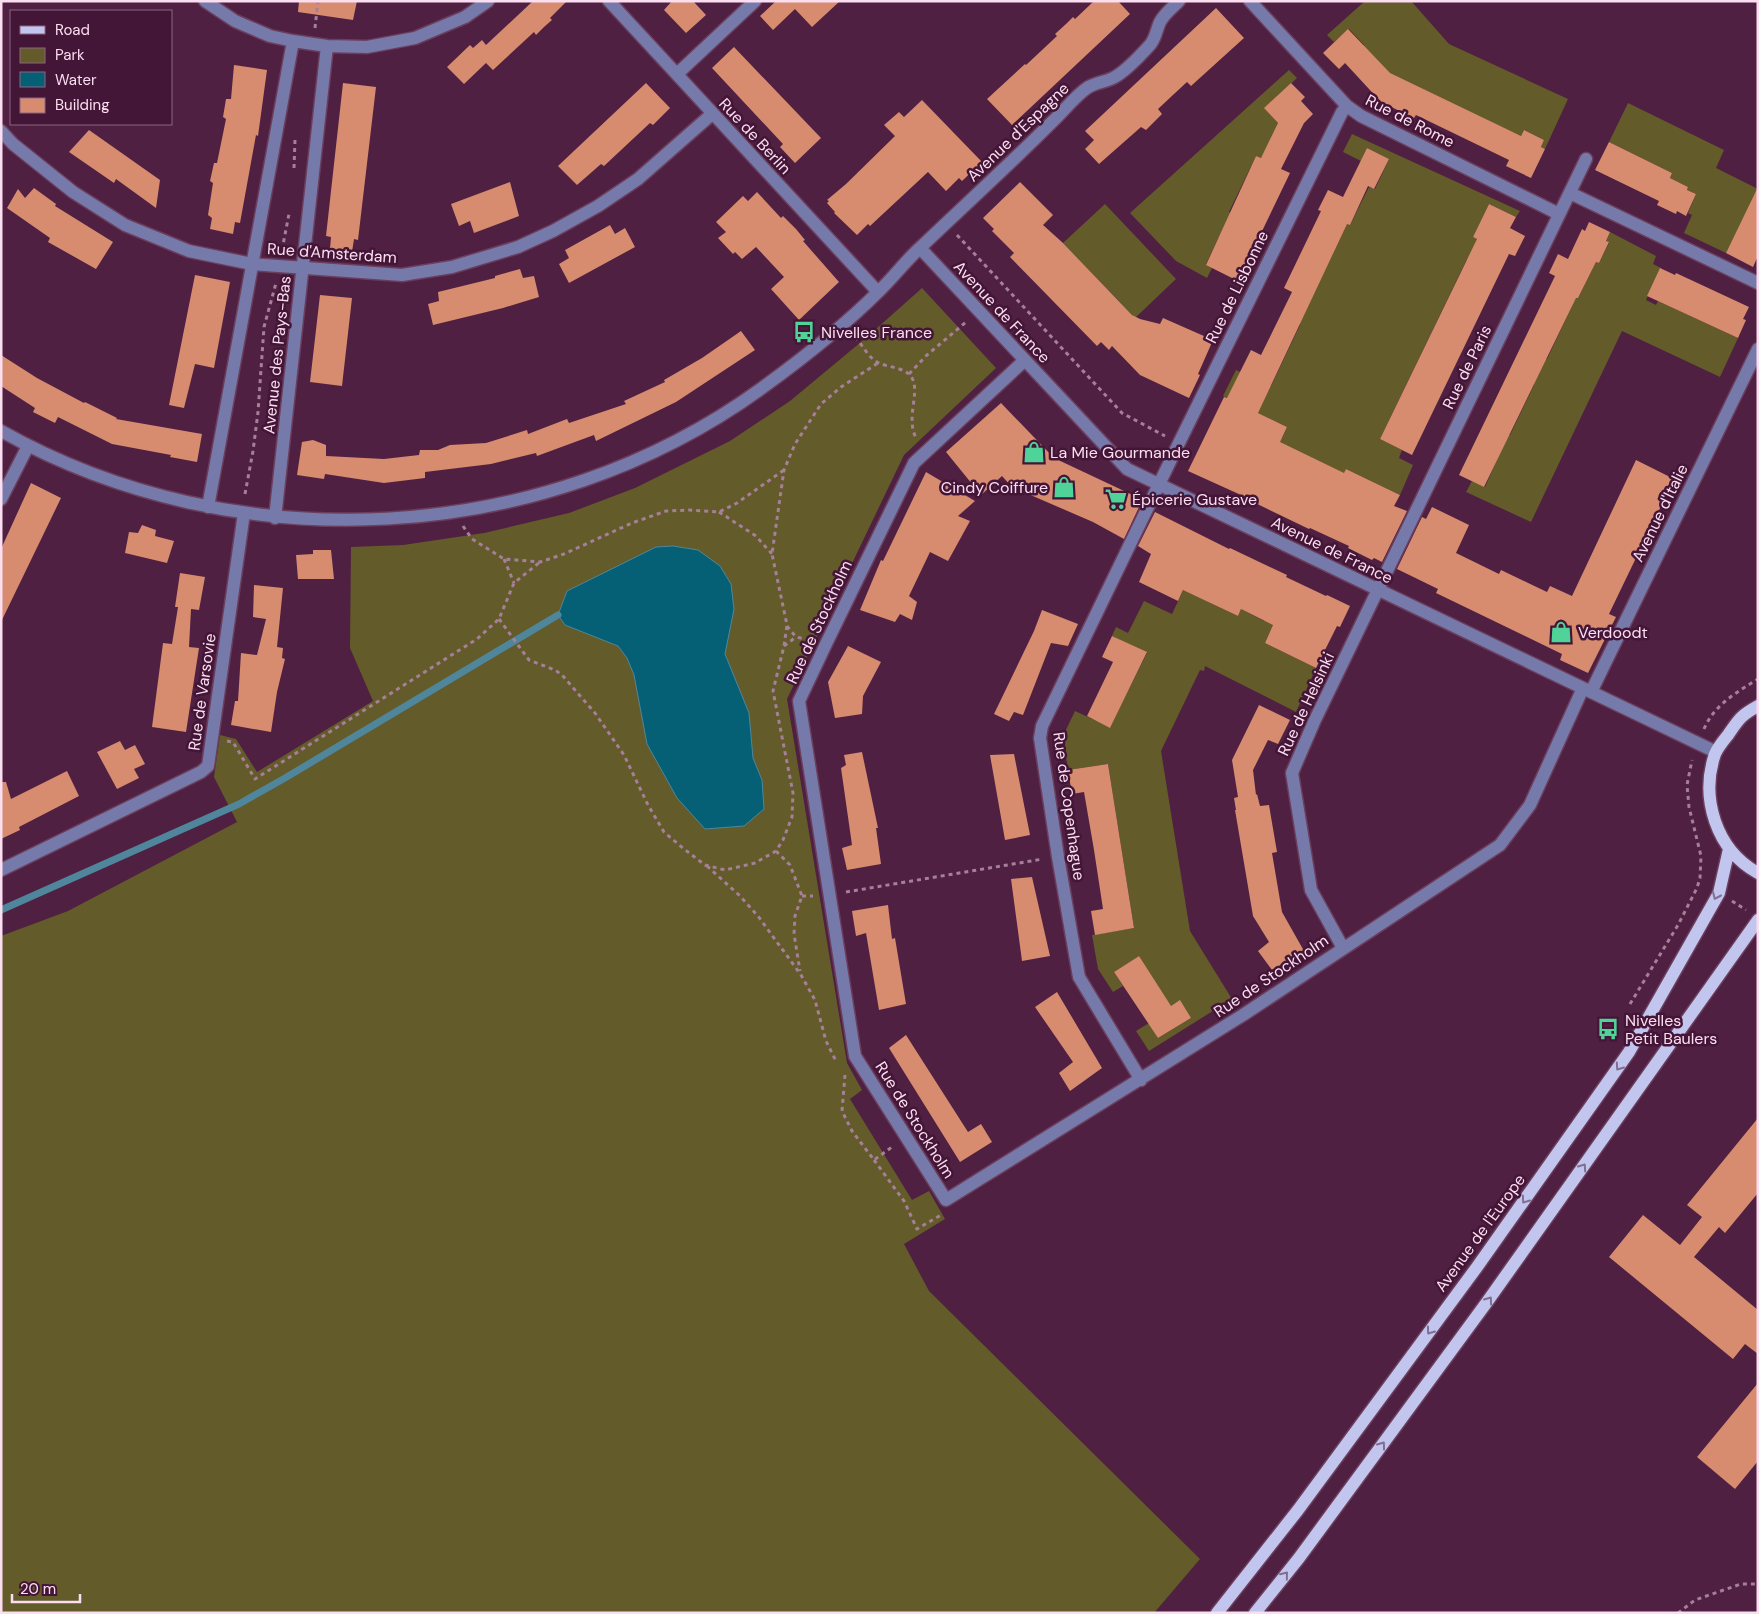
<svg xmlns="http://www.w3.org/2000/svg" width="1759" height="1614" viewBox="0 0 1759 1614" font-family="'DM Sans',sans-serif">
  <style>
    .green { fill: #635b2a }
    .water { fill: #056076; stroke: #4f869b }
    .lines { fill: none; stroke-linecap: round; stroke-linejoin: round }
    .stream { stroke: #4f869b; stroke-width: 7 }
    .building { fill: #d78b6f }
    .minor-casing { stroke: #6b3e5d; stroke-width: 15 }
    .major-casing { stroke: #6b3e5d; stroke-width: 15 }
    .path { stroke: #a67f99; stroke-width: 3; stroke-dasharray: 4 4; stroke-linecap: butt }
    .minor { stroke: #767aaa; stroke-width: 12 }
    .major { stroke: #c2c6ee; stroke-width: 12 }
    .oneway { stroke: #826e92 }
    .labels { text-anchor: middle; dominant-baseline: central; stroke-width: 5; stroke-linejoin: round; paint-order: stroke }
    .street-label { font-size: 16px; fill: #fcdef1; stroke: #431536 }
    .poi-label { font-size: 16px; fill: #fcdef1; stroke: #431536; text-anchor: start }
  </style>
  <rect width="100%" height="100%" fill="#4f2041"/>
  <!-- green -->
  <path class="green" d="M1365,1H1411L1449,44L1568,99L1545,149L1541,147L1544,140L1524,130L1521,136L1397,81L1361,47L1364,45L1349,29L1334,42L1327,35Z
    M1289,70L1297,78L1265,108L1282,128L1261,158L1256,156L1229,212L1234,215L1219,237L1206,264L1212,268L1207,278L1176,261L1130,213Z
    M1628,103L1724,150L1716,168L1758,189L1726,253L1684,233L1692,215L1688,213L1696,194L1687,190L1688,187L1670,178L1672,173L1609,142Z
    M1352,134L1520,211L1516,217L1489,204L1473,237L1482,241L1466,261L1380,439L1402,450L1399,458L1413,465L1400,495L1346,469L1343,476L1285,455L1273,433L1282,438L1287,427L1223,396L1236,370L1271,386L1300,325L1299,324L1330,215L1350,225L1369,187L1375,189L1389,159L1367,148L1361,161L1343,152Z
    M1105,204L1176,279L1135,318L1063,243Z
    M1610,232L1656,256L1653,264L1661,268L1646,300L1656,305L1658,301L1738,338L1720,377L1622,331L1531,522L1466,492L1472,481L1485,487L1508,435H1510L1534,385L1533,384L1545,359H1547L1571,308L1575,297L1578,298L1596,262L1599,263L1609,243L1606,241Z
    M922,288L996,368L904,455L787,699L847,1063L862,1090L850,1099L912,1200L929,1191L945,1219L904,1244L929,1291L1200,1559L1154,1613H1V936L68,911L237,822L214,777L220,735L236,739L257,772L373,701L350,648L351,547L403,545L484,533L569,513L635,488L730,441L790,401L867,337Z
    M1189,578L1209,602L1238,616L1241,609L1264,621L1277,617L1265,643L1316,668L1296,712L1205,666L1204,671L1200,670L1161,751L1190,931L1232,999L1149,1051L1136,1031L1149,1023L1158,1038L1191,1018L1166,1009L1139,956L1114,972L1123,986L1113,992L1098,969L1092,935L1134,928L1108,764L1068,770L1063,736L1075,711L1110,727L1147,653L1112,636L1116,627L1128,633L1144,601L1172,614Z"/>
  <!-- water -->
  <path class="water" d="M673,546L698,550L720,566L731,584L734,609L725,654L749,713L753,758L762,780L764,809L744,826L705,829L677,798L647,744L634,675L627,658L618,646L565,625L558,615L567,591L656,547Z"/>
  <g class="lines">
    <!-- stream -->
    <path class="stream" d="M1,910L239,804L285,778L558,615"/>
  </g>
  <!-- building -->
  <path class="building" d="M299,1H357L353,20L298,12Z
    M533,1H567L550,18L552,20L544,27L536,35L534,32L493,70L486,63L464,84L447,67L470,45L473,48L482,40L486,45Z
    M672,1H693L706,15L686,33L664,10Z
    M776,1H840L812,27L795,9L773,30L760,16Z
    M1094,1H1118L1130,14L1012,125L987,99L1025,64L1026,65L1041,51L1057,36L1055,34L1066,24L1073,17L1075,19Z
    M1216,8L1244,38L1191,86L1187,82L1174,94L1158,109L1162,114L1146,130L1141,127L1099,164L1085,149L1094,140L1085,131Z
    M1348,29L1390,73L1521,136L1524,130L1544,140L1541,147L1545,149L1531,178L1506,166L1509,160L1416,115L1414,118L1381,102L1345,63L1339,69L1323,53Z
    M734,47L821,138L795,163L780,147L783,144L712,68Z
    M234,65L267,70L258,136L256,135L240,223L235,222L233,234L210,229L212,218L208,215L213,183L210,181L214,163H217L226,119L223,117L226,99H231Z
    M343,83L376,87L358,240L354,239L352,252L330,249L331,237L326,236Z
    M646,83L670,108L653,125L650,123L604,166L601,164L577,185L558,166Z
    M1291,83L1305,97L1301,101L1313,114L1304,123L1281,169L1290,173L1238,281L1206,265L1256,156L1261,158L1278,123L1264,108Z
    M922,100L982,162L962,181L959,178L946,191L928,172L870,226L868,224L857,235L834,213L835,212L827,203L829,201L827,200L846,184L895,136L884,125L899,112L904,117Z
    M89,130L160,180L156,208L116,179L114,183L69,152Z
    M1609,142L1672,173L1670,178L1688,187L1687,190L1696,194L1686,216L1677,211L1676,214L1657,205L1659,201L1595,170Z
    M1367,148L1389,159L1374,189L1368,186L1350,225L1347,224L1258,413L1287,427L1280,442L1344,473L1346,469L1400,495L1394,506L1407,511L1382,562L1374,558L1372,560L1348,548L1349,546L1310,528L1309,529L1251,501L1252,500L1188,471L1224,397L1227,398L1251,350L1261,355L1292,292L1284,288L1321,211L1318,210L1328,190L1343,197Z
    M510,182L519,216L474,233L470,221L459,226L451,204Z
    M1020,182L1053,215L1043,225L1063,243L1132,315L1140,319L1160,324L1163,318L1213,340L1198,374L1200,375L1189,398L1140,375L1112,346L1109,350L1101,342L1097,346L1010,257L1014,253L992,231L994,229L983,218Z
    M1758,187V256L1753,267L1726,253Z
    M34,188L56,204L55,206L113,242L96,269L48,242L50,238L7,208L18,189L25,198Z
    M757,192L781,218L783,216L796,229L805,240L803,241L839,282L799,320L771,289L784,277L756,247L742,259L735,252L733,254L718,238L726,232L716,222L743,196L748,201Z
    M1489,204L1516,217L1510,228L1525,236L1515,256L1509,254L1412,455L1380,439L1477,239L1473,237Z
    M1589,222L1610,232L1606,241L1609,242L1599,263L1596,262L1578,298H1576L1484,487L1459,475L1555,276L1549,273L1558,254L1568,259L1582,229L1585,231Z
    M610,225L615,234L625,228L635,247L569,283L559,264L569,258L565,250Z
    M1660,268L1675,275L1676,273L1749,307L1743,319L1746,320L1738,338L1647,296Z
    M520,269L523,278L534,276L539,297L503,308L433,325L428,304L439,301L438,292L495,278V276Z
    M195,275L230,282L214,368L195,364L184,408L169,405Z
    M320,295L352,298L342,386L310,382Z
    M741,331L755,350L676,402L596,441L594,435L537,456L536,453L491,464L425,472V478L384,483L325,474L324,479L297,475L302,442L313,440L326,445V456L384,459L419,455L420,450H438L450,445L486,443L527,430L528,434L567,419L569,423L626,404L624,401L665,382L664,380L702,358Z
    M1,355L37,378L84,403L85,402L117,418L116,419L202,434L197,462L170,457L171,455L112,444L58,417L55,423L33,412L35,408L1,386Z
    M1001,403L1054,458L1139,498L1136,503L1140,505L1124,539L1093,522L1012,487L1002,476L981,495L946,452Z
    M1636,460L1674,479L1609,614L1616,617L1588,673L1560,660L1562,654L1436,593L1438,589L1397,569L1422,517L1426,519L1432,507L1469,525L1456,553L1499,574L1501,570L1547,592L1550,586L1572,596Z
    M926,472L975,501L958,516L970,521L948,561L930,552L909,596L917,602L912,620L900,614L895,622L860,610L881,560L883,561Z
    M31,483L61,498L1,622V549Z
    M1155,512L1229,549L1230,548L1287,575L1286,577L1326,596L1327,595L1350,606L1340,627L1337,626L1316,668L1265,643L1273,625L1241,609L1238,616L1183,590L1178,601L1139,582L1151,554L1138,546Z
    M142,525L156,530L155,536L174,541L167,563L125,553L129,532L138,533Z
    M313,550H331L334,579H298L296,555L313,554Z
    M180,573L205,577L199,610L191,609L189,647L199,648L186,732L152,727L163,643L172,644L178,607H175Z
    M254,585L283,588L277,647L283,648L282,658L285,659L277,692L271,732L231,725L235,701H238L241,653L257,655L266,619L253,617Z
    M1042,610L1078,624L1068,646L1051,643L1023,715L1014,712L1009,721L994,714L1034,631Z
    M1112,636L1147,652L1110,728L1087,716L1113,662L1102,657Z
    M848,646L881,662L863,696L862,714L835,718L828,682Z
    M1259,705L1290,720L1278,744L1268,740L1253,770L1256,795L1257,794L1260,806L1269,805L1277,852L1272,853L1282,912L1304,951L1272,970L1258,951L1269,942L1253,916L1235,810H1236L1234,798L1238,797L1232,760Z
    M120,741L125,750L135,745L145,764L134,769L139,778L117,789L97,752Z
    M862,752L878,828H876L881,864L847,870L842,848L852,845L841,768L846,765L844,755Z
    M1014,754L1030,835L1005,840L990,755Z
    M1108,764L1134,928L1095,935L1091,911L1103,909L1094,850L1084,792L1072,794L1068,770Z
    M67,771L79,796L19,827L20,830L1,839V782H6L11,799Z
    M1032,877L1050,956L1022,961L1011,879Z
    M888,905L892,939L895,938L906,1004L879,1010L866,933L856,936L852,911Z
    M1139,956L1171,1006L1180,1000L1191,1018L1158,1038L1114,972Z
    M1057,992L1102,1068L1070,1091L1059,1073L1073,1062L1035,1007Z
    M906,1035L968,1132L981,1124L992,1142L960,1162L889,1048Z
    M1758,1118V1193L1725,1233L1719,1227L1694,1257L1758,1310V1354L1745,1344L1733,1359L1609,1257L1643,1215L1680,1245L1702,1217L1687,1205Z
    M1758,1383V1461L1735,1489L1697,1457Z"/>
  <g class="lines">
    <!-- minor casing -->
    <g class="minor-casing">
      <path id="minor" d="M205,1L235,21L270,36L293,41L327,46L367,47L415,38L465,17L488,1
        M609,1L878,292
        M1250,1L1347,106L1361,116L1559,214
        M677,74L755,1
        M1,131L13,144L73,192L125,225L189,251L252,264L402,275L452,267L518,247L553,231L598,206L638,179L712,114
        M1570,193L1758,283
        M920,248L1127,469L1716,752
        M1025,360L914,463L826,644L799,701L855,1056L946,1200L1243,1015L1500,845L1530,805L1583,688
        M1,431C236,563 543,547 762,388C802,359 843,327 879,291C894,277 906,260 922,246C965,205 1010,164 1052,122C1063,112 1075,96 1087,88C1094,83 1105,82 1113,78C1125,72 1139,57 1149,46C1156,39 1156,30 1160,22C1164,14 1173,7 1179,1
        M1,499L28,446
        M208,507L293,41
        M275,518L327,46
        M1591,692L1758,349
        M1,870L201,772L208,766L244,513
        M1343,948L1311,890L1292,773L1314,722L1586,159
        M1141,1080L1079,977L1058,857L1040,738L1042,726L1179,443L1342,112L1347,106"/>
    </g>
    <!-- major casing -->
    <g class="major-casing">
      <path id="major" d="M1758,706C1740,716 1739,719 1728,735C1724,740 1718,747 1715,754C1700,798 1716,850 1758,873
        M1217,1613L1298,1510L1477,1267L1629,1052L1719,893L1729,849
        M1255,1613L1299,1558L1487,1302L1758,920"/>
    </g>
    <!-- path -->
    <path class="path" d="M315,28L318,1
      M294,168L295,140
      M957,235L1122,413L1165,436
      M282,250L289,214
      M855,337C863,345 868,358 879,363C889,368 908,367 913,380C919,396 906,418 916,438
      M909,374L927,355L966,322
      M245,494L253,451L258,412L264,327L276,283
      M719,512L756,536L772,554
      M463,526L472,539L504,559L540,562L564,554L632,523L666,511L690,510L719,512L737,503L784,470
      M504,559L514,583
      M499,619L529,660L555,670L562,675L595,713L624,755L648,805L664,832L684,849L705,865L725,870L755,863L776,851L783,840L792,817L793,793L773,691L784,646L787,625L772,554L784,470L795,444L821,404L841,387L878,363
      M787,626L796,637L810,640
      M784,646L796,637
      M1704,729C1714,705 1737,692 1758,679
      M227,741L233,742L255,779L477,639L499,619L514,583L540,562
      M776,851L790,865L802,896L795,916L794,934L800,971
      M707,866L739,895L758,916L801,975L815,1000L826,1041L836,1061
      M846,892L1043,859
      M802,896H813
      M1732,901L1746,910
      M1630,1004L1678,925L1697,888L1700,878L1701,856L1689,807L1687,785L1692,760
      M845,1075L842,1111L852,1131L874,1160L892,1147
      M874,1160L904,1201L917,1229L941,1215
      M1678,1613L1695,1600L1741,1584H1758"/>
    <!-- minor -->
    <use href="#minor" class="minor"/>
    <!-- major -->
    <use href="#major" class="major"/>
  </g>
  <!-- one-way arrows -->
  <defs><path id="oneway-chevron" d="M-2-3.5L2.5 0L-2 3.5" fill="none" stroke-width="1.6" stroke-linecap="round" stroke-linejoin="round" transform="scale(1.25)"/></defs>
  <g class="oneway">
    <use href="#oneway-chevron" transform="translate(1716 896) rotate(114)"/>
    <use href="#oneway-chevron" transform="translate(1619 1067) rotate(125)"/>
    <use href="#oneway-chevron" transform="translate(1583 1167) rotate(-55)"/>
    <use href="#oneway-chevron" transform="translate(1525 1200) rotate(125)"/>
    <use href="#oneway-chevron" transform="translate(1489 1300) rotate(-54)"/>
    <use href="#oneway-chevron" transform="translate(1430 1331) rotate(126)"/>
    <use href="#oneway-chevron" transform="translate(1382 1445) rotate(-54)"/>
    <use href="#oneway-chevron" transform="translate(1285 1575) rotate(-51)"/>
  </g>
  <!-- icons -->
  <defs>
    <g id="bus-bare" transform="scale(1.725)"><path d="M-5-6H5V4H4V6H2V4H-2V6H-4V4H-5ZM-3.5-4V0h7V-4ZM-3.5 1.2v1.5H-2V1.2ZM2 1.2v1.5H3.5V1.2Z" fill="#50d398" stroke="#431536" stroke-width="2.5" paint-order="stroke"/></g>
    <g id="shop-bare" transform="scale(1.725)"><path d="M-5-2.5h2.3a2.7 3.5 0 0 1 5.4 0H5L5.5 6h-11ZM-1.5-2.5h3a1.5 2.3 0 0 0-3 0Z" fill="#50d398" stroke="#431536" stroke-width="2.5" paint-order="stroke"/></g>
    <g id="supermarket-bare" transform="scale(1.725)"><path d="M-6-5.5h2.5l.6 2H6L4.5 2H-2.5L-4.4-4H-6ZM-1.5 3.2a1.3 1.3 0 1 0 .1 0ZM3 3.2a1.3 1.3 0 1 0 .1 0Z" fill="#50d398" stroke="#431536" stroke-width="2.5" paint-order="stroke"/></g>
  </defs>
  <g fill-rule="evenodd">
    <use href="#bus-bare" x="804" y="332"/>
    <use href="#shop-bare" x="1034" y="452"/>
    <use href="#shop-bare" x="1064" y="487"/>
    <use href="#supermarket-bare" x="1116" y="499"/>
    <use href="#shop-bare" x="1561" y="632"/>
    <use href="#bus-bare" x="1608" y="1029"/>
  </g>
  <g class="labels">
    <!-- street labels -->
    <g class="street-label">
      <text transform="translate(1410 121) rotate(27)">Rue de Rome</text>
      <text transform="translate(1018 132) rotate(-44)">Avenue d'Espagne</text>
      <text transform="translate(755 136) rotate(47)">Rue de Berlin</text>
      <text transform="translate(332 253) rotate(4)">Rue d'Amsterdam</text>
      <text transform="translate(1237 287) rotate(-64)">Rue de Lisbonne</text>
      <text transform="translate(1002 312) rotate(47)">Avenue de France</text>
      <text transform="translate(277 355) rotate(-84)">Avenue des Pays-Bas</text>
      <text transform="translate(1467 367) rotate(-64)">Rue de Paris</text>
      <text transform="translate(1660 513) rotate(-64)">Avenue d'Italie</text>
      <text transform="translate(1332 550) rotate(26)">Avenue de France</text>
      <text transform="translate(819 622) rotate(-65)">Rue de Stockholm</text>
      <text transform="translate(202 692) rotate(-82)">Rue de Varsovie</text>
      <text transform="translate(1306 704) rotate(-65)">Rue de Helsinki</text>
      <text transform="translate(1069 806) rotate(82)">Rue de Copenhague</text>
      <text transform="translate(1271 976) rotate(-34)">Rue de Stockholm</text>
      <text transform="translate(915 1120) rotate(58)">Rue de Stockholm</text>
      <text transform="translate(1480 1233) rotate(-54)">Avenue de l'Europe</text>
    </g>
    <!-- poi labels -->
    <g class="poi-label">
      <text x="821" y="332">Nivelles France</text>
      <text x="1050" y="452">La Mie Gourmande</text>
      <text x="1048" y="487" text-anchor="end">Cindy Coiffure</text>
      <text x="1132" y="499">Épicerie Gustave</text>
      <text x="1578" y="632">Verdoodt</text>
      <text x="1625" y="1020">Nivelles<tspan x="1625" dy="18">Petit Baulers</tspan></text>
    </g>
  </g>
  <!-- border -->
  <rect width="1759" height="1614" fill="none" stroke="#fcdef1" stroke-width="5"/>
  <!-- legend -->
  <rect x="10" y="10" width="162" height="115" fill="#431536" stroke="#8d6581"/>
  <rect x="20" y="26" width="25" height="8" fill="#c2c6ee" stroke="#8d6581"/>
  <text x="55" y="35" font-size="15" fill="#fcdef1">Road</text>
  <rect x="20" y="48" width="25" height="15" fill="#635b2a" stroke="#8d6581"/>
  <text x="55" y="60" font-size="15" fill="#fcdef1">Park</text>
  <rect x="20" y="72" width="25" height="15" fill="#056076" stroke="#8d6581"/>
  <text x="55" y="85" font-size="15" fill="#fcdef1">Water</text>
  <rect x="20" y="98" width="25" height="15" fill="#d78b6f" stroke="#8d6581"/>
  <text x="55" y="110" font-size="15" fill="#fcdef1">Building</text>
  <!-- scale -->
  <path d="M12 1594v8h68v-8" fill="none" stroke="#fcdef1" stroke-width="2.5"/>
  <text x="20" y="1594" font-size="15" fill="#fcdef1" stroke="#431536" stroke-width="4" paint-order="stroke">20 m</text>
</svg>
